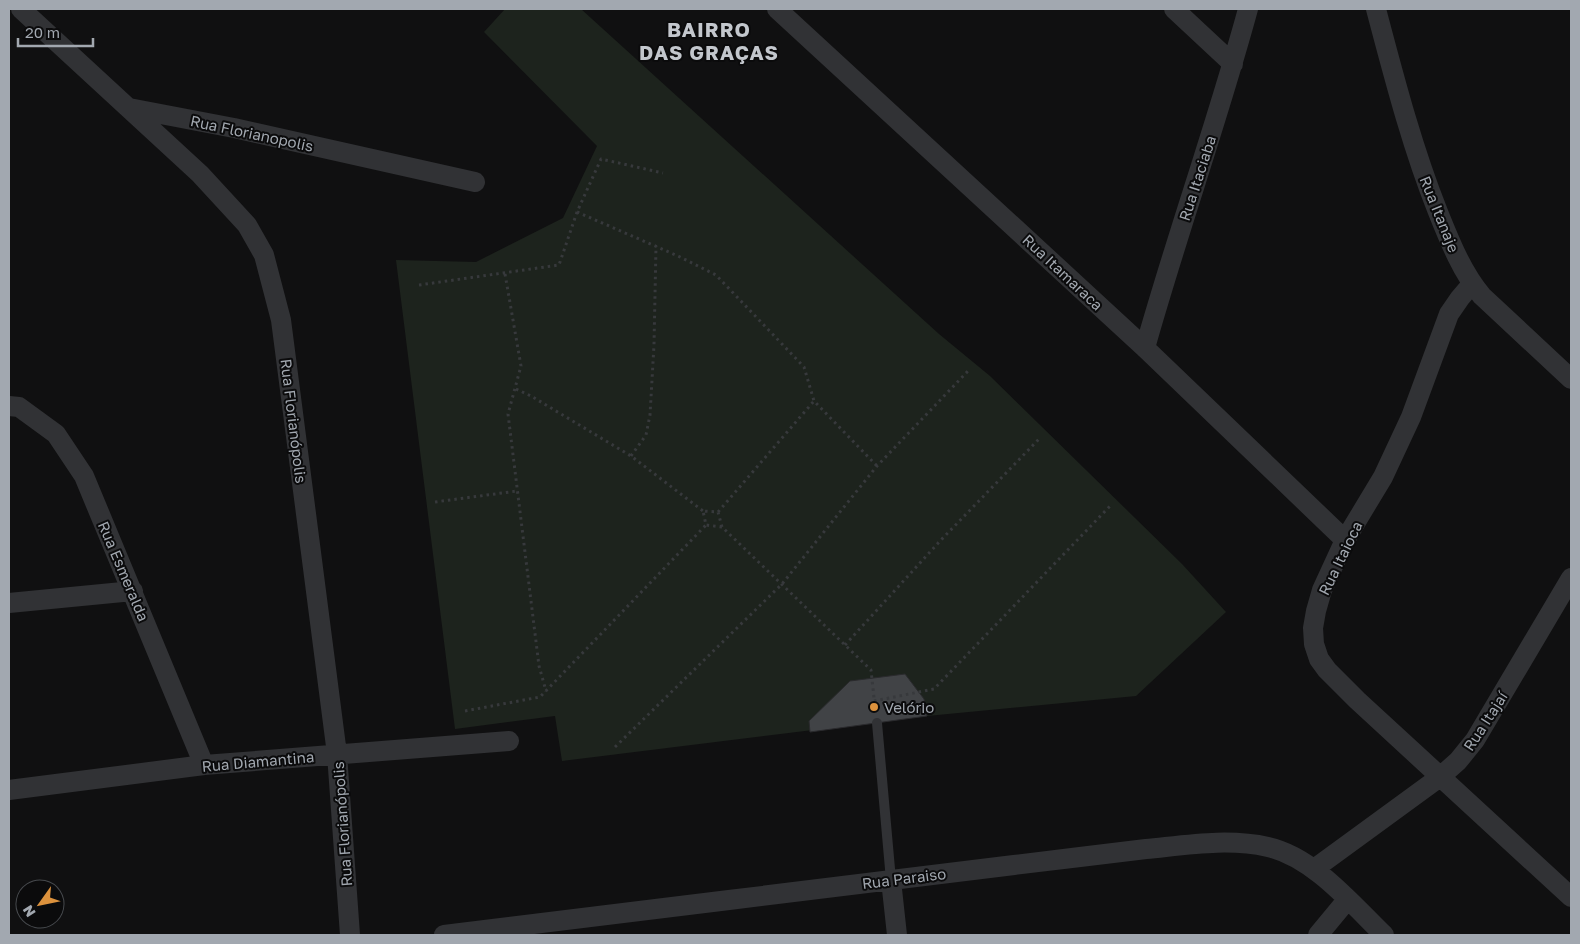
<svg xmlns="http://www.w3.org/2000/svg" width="1580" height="944" viewBox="0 0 1580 944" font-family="'Golos Text',sans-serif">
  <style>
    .green { fill: #1d231d }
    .building { fill: #414346; stroke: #2a2a2d }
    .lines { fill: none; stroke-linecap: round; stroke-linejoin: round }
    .path { stroke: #37393c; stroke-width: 3; stroke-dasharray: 2.5 4; stroke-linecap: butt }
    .service { stroke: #313235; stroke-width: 10 }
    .minor { stroke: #313235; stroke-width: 20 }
    .poi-dot { fill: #dc923d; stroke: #0b0b0c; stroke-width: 2 }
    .labels { text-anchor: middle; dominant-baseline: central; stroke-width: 4; stroke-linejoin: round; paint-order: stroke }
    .street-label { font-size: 15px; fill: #a2a8b0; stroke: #0b0b0c }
    .poi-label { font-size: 15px; fill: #a2a8b0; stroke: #0b0b0c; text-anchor: start }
    .district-label { font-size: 20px; font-weight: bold; letter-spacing: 1px; fill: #c3c7cd; stroke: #0b0b0c }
  </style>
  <rect width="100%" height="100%" fill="#101011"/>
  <!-- green -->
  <path class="green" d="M505,9H581L939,334L990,376L1182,564L1226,612L1136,696L927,716L562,761L555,716L455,729L396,260L476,262L563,218L597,146L484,32Z"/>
  <!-- building -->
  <path class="building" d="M905,674L924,699L927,716L810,732L809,721L850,681Z"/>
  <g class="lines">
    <!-- path -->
    <path class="path" d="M577,212L678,256L716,275L804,367L814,401L877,466
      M505,274L521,366L508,414L539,666L546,691
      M419,285L559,265L577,212L601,159L663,173
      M516,389L531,396L631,456L703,511
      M631,456L646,435L650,415L654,345L656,246
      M435,502L517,491
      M718,512L814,401
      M722,527L706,525L703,511L718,512L722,527L871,670L875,707
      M845,645L940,541L1040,438
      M874,701L934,689L1111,505
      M465,711L540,697L706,525
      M615,747L782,584L877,466L968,371"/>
    <!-- service -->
    <path class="service" d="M877,723L891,880"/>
    <!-- minor -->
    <path class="minor" d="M21,9L200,174L247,225L264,255L281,320L337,754L350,935
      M777,9L1145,348L1345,540
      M1174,9L1233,64
      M1376,9C1394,77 1412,147 1438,212C1450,242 1462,272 1482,296L1571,379
      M129,108L234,128L475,182
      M1472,284L1460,298L1449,314L1411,417L1383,477L1345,540L1322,590L1316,611L1313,628L1314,644L1319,659L1327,670L1357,700L1571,897
      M1145,348C1177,234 1217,123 1248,9
      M9,406L19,407L56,434L84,476L204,765
      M9,603L133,591
      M9,790L204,765L509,741
      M1314,869L1440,777L1458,761L1475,740L1571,578
      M891,880L897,935
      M444,935C634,912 824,888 1014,865C1058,860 1102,854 1146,849C1187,845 1228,838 1268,847C1313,857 1352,904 1384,935
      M1318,935L1347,900"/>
  </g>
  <!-- markers -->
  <circle class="poi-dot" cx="874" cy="707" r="5"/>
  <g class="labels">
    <!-- street labels -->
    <g class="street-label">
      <text transform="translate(252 133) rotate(12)">Rua Florianopolis</text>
      <text transform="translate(1197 178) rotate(-72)">Rua Itaciaba</text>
      <text transform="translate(1440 214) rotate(68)">Rua Itanaje</text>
      <text transform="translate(1063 272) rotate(43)">Rua Itamaraca</text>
      <text transform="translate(294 421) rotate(83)">Rua Florianópolis</text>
      <text transform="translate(1340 558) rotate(-64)">Rua Itaioca</text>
      <text transform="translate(124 571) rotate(67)">Rua Esmeralda</text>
      <text transform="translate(1485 721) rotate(-57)">Rua Itajaí</text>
      <text transform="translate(258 761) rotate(-5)">Rua Diamantina</text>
      <text transform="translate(342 824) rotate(-94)">Rua Florianópolis</text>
      <text transform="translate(904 878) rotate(-7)">Rua Paraiso</text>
    </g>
    <!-- poi labels -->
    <g class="poi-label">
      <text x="884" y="707">Velório</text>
    </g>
    <!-- district labels -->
    <g class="district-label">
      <text x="709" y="29">BAIRRO<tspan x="709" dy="23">DAS GRAÇAS</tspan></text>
    </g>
  </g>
  <!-- border -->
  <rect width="1580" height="944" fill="none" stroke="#a2a8b0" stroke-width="20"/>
  <!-- north arrow -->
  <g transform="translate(40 904) rotate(237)"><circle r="24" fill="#0b0b0c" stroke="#474a4e"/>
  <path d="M0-4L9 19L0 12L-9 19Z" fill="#dc923d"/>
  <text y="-8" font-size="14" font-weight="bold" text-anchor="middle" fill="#a2a8b0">N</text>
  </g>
  <!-- scale -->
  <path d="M18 38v8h75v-8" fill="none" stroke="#a2a8b0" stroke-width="2.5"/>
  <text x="25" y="38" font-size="15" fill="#a2a8b0" stroke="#0b0b0c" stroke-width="4" paint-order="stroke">20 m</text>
</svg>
